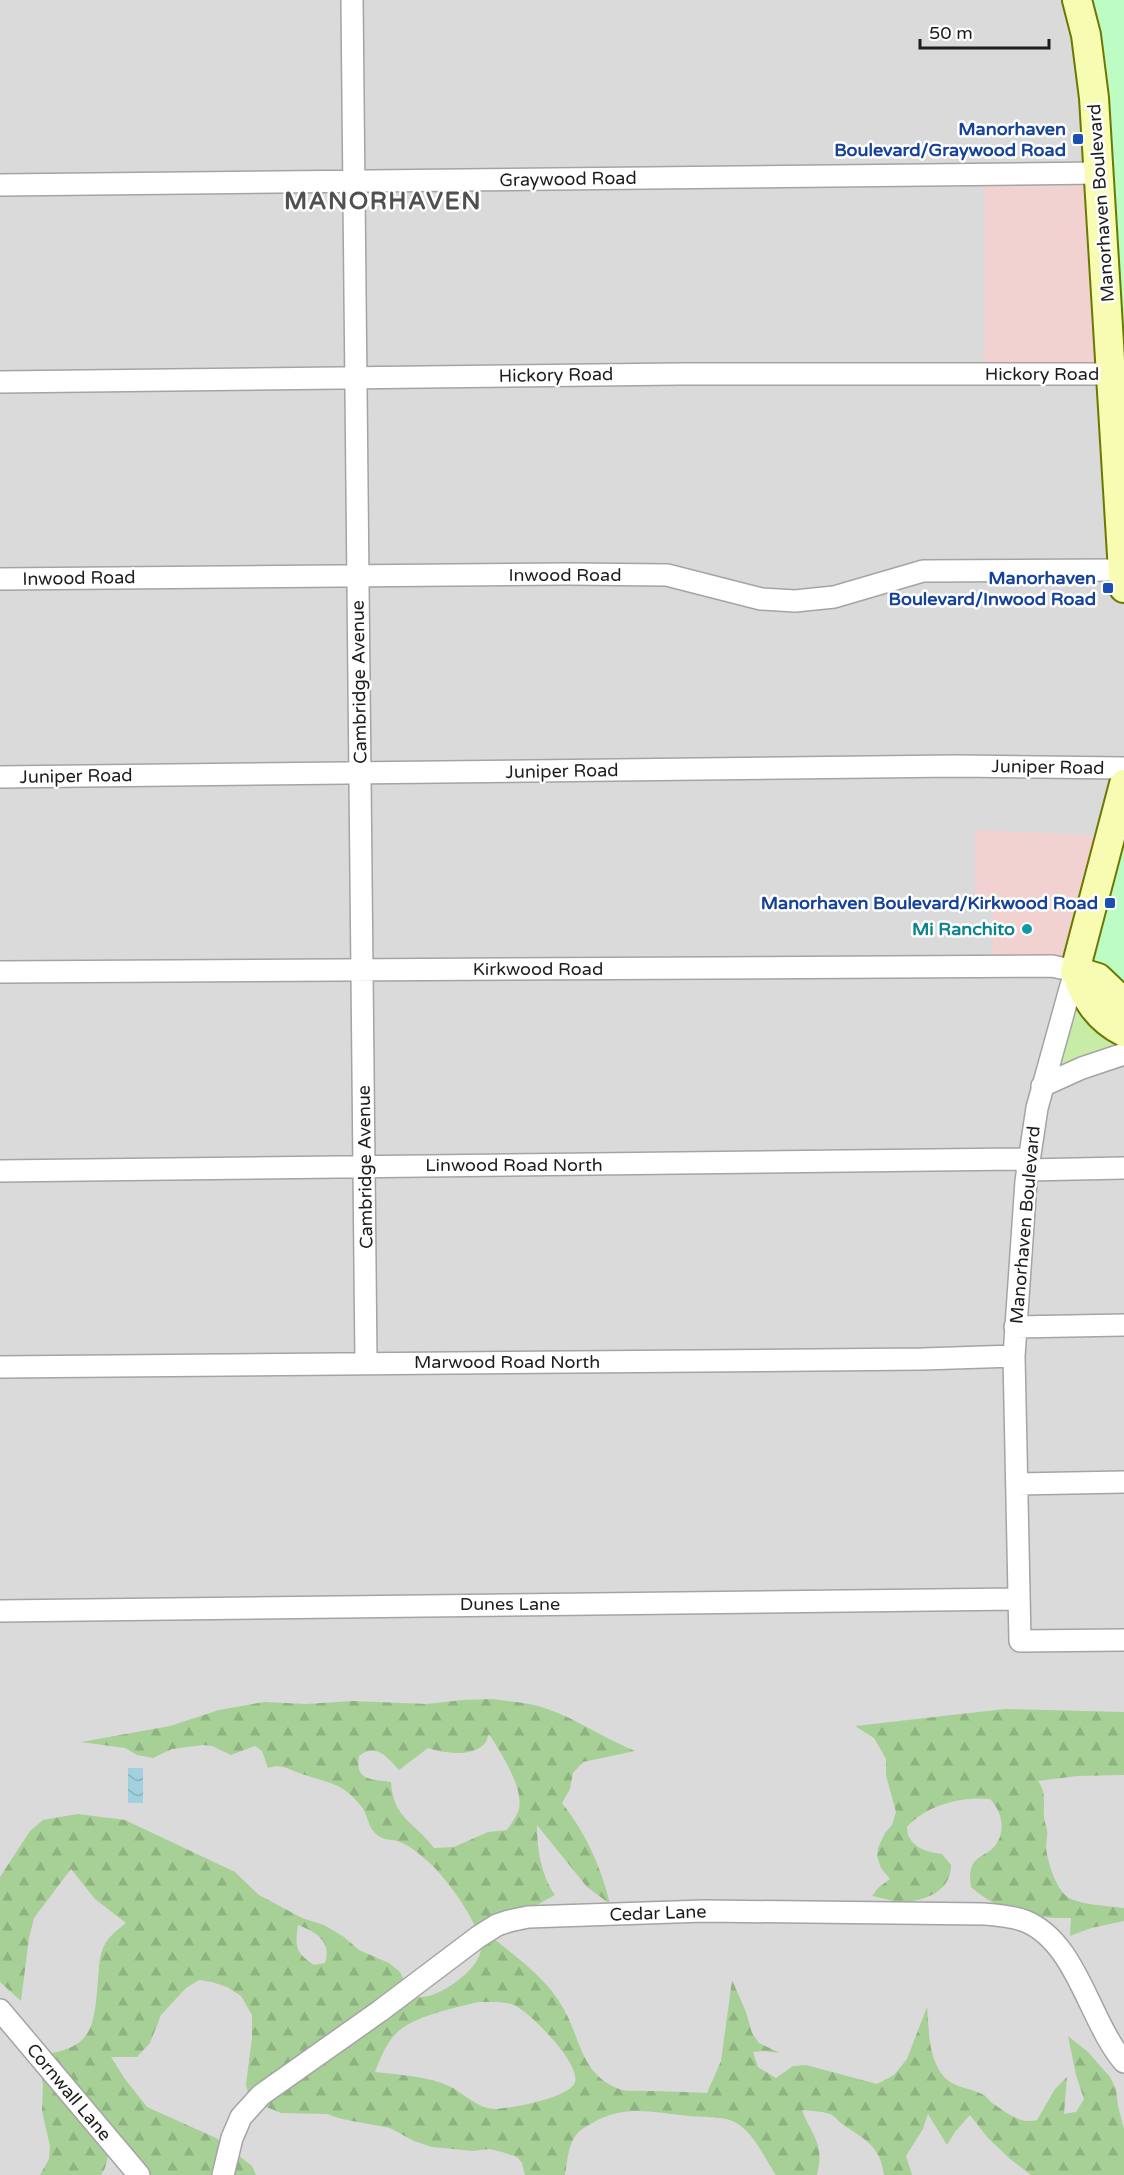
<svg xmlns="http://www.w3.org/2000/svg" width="1124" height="2175" viewBox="0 0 1124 2175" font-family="'Varela Round',sans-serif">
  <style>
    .residential { fill: #dbdada }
    .commercial { fill: #f1d2d1 }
    .grass { fill: #c7eca6 }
    .forest { fill: url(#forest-firs); fill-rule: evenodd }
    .park { fill: #bdfcc3 }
    .water { fill: url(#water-waves) }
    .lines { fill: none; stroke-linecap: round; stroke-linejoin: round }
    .street-casing { stroke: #a4a4a4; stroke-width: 24 }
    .secondary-casing { stroke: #6a7900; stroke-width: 32 }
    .street { stroke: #fff; stroke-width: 21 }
    .secondary { stroke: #f8fcb3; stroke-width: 28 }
    .transit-dot { fill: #1a4fb4; stroke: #fff; stroke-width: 2 }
    .culture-dot { fill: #0f9aa8; stroke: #fff; stroke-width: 2 }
    .labels { text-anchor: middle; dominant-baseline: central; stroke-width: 5; stroke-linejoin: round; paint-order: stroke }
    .transit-label { font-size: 18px; font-weight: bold; fill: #164399; stroke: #fff; text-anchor: end }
    .street-label { font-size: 18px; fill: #1d1d1d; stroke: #fff }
    .culture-label { font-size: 18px; font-weight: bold; fill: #0d838f; stroke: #fff; text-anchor: end }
    .district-label { font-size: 24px; font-weight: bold; letter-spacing: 1.5px; fill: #505050; stroke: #fff }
  </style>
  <defs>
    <pattern id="forest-firs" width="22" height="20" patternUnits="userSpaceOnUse" patternTransform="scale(1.5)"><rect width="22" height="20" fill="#a6d095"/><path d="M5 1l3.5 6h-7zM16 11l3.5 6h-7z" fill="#8eb280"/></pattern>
    <pattern id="water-waves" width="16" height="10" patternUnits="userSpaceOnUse" patternTransform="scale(1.5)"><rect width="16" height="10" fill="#a1d0df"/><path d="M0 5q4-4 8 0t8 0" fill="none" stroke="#8ab2bf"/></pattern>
  </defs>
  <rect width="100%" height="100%" fill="#efebe3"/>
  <!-- residential -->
  <path class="residential" d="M0,0H1077L1124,588V2175H0Z"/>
  <!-- commercial -->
  <path class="commercial" d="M1099,173L1111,374H984V174Z
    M975,830L1112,836L1075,971L991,964L993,900L975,899Z"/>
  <!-- grass -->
  <path class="grass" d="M1075,971L1124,1053L1042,1086Z"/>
  <!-- forest -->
  <path class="forest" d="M492,1699C506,1701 520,1702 534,1705C570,1714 601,1737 635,1751L583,1762L573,1773L570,1789L562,1803C586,1833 601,1867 610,1904L587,1887L537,1825C537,1849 541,1875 555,1895L535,1906L517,1914L494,1939C519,1959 548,1980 563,2008C581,2038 580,2074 619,2089C627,2092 638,2090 646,2091C666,2091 686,2092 707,2093L721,2061L732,1980L746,2012L752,2033L759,2043L780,2053L764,2051L753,2052L758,2067L776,2078L793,2066L806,2065L877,2084L894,2075L907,2059L927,2007C929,2026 928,2048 937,2066C948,2089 963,2085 982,2094C986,2096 989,2100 992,2103C1006,2112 1020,2125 1037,2120L1055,2089L1067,2077L1064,2114L1076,2112L1084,2099L1076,2075L1068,2036L1088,2052L1110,2077L1116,2089L1118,2106L1124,2129V2175H1031L1009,2158L988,2138L970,2115L955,2132L947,2145L928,2114L923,2129L906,2156L912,2175H884C880,2144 863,2139 841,2123C837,2120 835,2116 830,2114C821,2111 811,2111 802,2110C812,2137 825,2142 817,2175H776C764,2158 756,2136 738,2124C725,2115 704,2118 689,2116C654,2113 627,2104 594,2122C588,2126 580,2129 576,2135C568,2146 567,2162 565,2175H525L522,2163L517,2157L502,2152L489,2149L473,2151L432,2147L414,2141L390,2128L342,2119L327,2114L281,2113L259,2104L248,2094L246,2084L252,2038V2015L241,1996L227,1987L212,1982L199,1980L186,1988L161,2015L150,2043L137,2057H111L125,2079L147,2107L216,2138L252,2166L256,2175H149L111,2143L105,2168L101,2175H40L49,2159L50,2146L42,2111L43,2084L38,2055C94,2049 94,2028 98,1979C99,1970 99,1959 102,1951C106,1938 116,1931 126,1923L95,1899L71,1869L34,1918L29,1938L21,2001L0,1982V1877L30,1831L43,1820L78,1814L125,1820L235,1872L259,1895L302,1918L324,1925L344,1937L359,1950L389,1963L400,1972L413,1998C419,1997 426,1997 432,1995C449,1989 482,1967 481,1946C479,1921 443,1873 424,1858C416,1851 407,1844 397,1841C389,1839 382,1840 376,1834C367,1826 368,1814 361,1806C342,1782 328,1783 302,1774C289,1770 282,1763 268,1768L262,1751L255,1746L231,1755L212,1746L203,1745L172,1749L153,1758L137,1755L125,1748L81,1742L170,1726L219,1710L264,1702L306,1704L352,1701L427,1704L463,1700ZM489,1734C500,1751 524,1788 519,1809C517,1816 511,1824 507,1830L488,1832L454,1847L434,1848C415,1822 393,1819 391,1782C373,1779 354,1782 359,1756C376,1742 388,1758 399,1770L428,1748C443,1753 473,1758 485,1743C487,1741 487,1737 489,1734ZM298,1925C316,1932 332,1941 325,1963L314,1965C295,1952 295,1947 298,1925ZM478,2002C489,2002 504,2001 514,2005C530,2012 581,2064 575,2082C570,2098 512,2108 496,2109C480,2110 464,2094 451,2087C429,2076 400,2075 375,2072C379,2061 385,2047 392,2038C409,2016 452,2009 478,2002Z
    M1005,1709L1124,1712V1775L1077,1776L1038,1781C1047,1794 1043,1802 1044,1816C1044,1821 1046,1825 1047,1830C1048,1836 1046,1842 1046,1848C1048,1863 1056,1890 1069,1898C1082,1905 1109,1906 1124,1908V1921L1091,1928L1070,1936L1071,1918C1035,1919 998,1912 971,1887C970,1879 969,1871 973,1864C977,1857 986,1854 992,1849C1007,1835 1003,1812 990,1799C962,1796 926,1805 907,1827C907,1846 925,1852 942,1854L951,1865C951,1890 928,1900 905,1902C895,1902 882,1898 872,1896L878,1888L890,1879L881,1868L877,1856L878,1848L885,1833L892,1825L896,1812L886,1775V1759L874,1738L855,1726Z"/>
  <!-- park -->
  <path class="park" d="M1077,0H1124V588Z
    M1124,784V1003L1075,971Z"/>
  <!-- water -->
  <path class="water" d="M128,1768H143V1803H128Z"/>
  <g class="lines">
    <!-- street casing -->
    <g class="street-casing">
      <path id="street" d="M352,0L366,1363
        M0,185L1099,173
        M0,382L680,374H1112
        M0,579L568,574L667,575L761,599L795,601L834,597L923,571L1123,570
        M0,777L956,766L1124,768
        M0,972L1052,966L1075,971L1037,1108L1026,1181L1014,1356L1020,1641L1124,1640
        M1042,1086L1082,1068L1124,1054
        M1027,1170L1124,1168
        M0,1171L1028,1159
        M1015,1327L1124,1325
        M0,1367L923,1359L1014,1356
        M1017,1484L1124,1482
        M0,1611L1019,1599
        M0,2010L139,2175
        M223,2175L232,2138L241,2117L261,2095L380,2011L478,1937L497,1925L509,1921L528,1917L704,1911L984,1914C997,1915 1012,1916 1025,1921C1077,1942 1089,2021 1124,2062"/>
    </g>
    <!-- secondary casing -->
    <g class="secondary-casing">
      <path id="secondary" d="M1077,0L1086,35L1094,98L1124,588
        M1075,971L1124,784
        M1075,971C1085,998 1098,1019 1124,1032
        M1075,971L1098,978L1124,1003"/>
    </g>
    <!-- street -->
    <use href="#street" class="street"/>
    <!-- secondary -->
    <use href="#secondary" class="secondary"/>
  </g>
  <!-- markers -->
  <g class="transit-dot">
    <rect x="1072" y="133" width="12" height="12" rx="3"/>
    <rect x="1102" y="582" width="12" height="12" rx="3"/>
    <rect x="1104" y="897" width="12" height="12" rx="3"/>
  </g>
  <circle class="culture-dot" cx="1027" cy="929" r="6"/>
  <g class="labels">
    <!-- transit labels -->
    <g class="transit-label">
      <text x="1066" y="129">Manorhaven<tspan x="1066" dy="21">Boulevard/Graywood Road</tspan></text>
      <text x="1096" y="578">Manorhaven<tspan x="1096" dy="21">Boulevard/Inwood Road</tspan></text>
      <text x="1098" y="903">Manorhaven Boulevard/Kirkwood Road</text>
    </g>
    <!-- street labels -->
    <g class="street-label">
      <text transform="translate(568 179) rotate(-1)">Graywood Road</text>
      <text transform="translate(1101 203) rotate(-94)">Manorhaven Boulevard</text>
      <text x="1042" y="374">Hickory Road</text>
      <text transform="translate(556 375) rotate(-1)">Hickory Road</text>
      <text x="565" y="575">Inwood Road</text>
      <text transform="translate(79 578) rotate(-1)">Inwood Road</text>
      <text transform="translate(359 682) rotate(-91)">Cambridge Avenue</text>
      <text transform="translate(1048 767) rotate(1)">Juniper Road</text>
      <text transform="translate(562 771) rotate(-1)">Juniper Road</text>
      <text transform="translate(76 776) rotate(-1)">Juniper Road</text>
      <text x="538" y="969">Kirkwood Road</text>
      <text x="514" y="1165">Linwood Road North</text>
      <text transform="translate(365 1167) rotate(-91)">Cambridge Avenue</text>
      <text transform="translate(1025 1225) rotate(-85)">Manorhaven Boulevard</text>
      <text x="507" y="1362">Marwood Road North</text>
      <text x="510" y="1604">Dunes Lane</text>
      <text transform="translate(658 1913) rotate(-2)">Cedar Lane</text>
      <text transform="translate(69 2092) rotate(50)">Cornwall Lane</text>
    </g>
    <!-- culture labels -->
    <g class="culture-label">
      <text x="1015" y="929">Mi Ranchito</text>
    </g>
    <!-- district labels -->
    <g class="district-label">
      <text x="383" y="201">MANORHAVEN</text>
    </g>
  </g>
  <!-- scale -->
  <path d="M920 39v9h129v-9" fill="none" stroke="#1d1d1d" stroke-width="3"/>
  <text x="929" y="39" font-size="18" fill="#1d1d1d" stroke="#ffffff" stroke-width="4.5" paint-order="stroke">50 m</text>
</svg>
